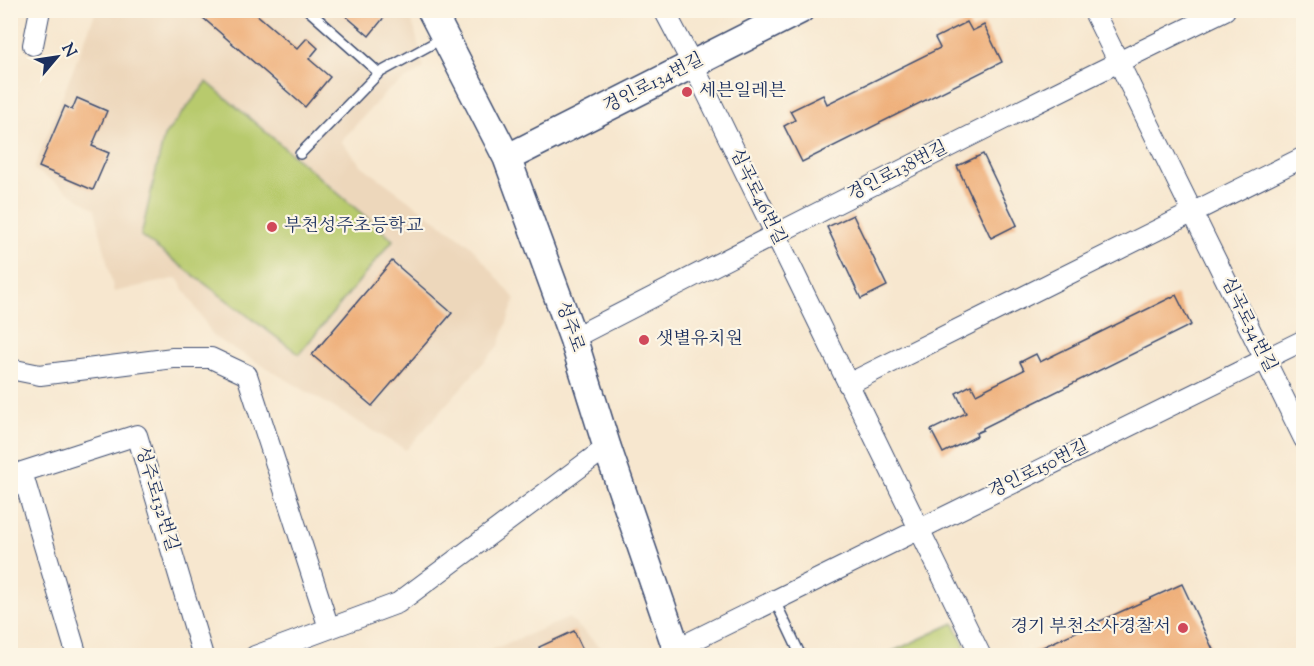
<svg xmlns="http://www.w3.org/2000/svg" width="1314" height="666" viewBox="0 0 1314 666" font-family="'Sorts Mill Goudy','Noto Serif KR',serif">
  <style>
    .built { fill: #edd7bb }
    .green { fill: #b8ca6d; stroke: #6a7c66; stroke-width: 1.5 }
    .building { fill: #eeab73 }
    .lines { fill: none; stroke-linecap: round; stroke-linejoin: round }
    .lane-casing { stroke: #3c4b6f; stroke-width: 12 }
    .street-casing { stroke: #3c4b6f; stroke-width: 22 }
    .secondary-casing { stroke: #3c4b6f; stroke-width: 30 }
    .lane { stroke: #fff; stroke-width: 9 }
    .street { stroke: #fff; stroke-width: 20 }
    .secondary { stroke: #fff; stroke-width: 27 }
    .poi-dot { fill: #d1495b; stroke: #fcf5e5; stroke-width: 2 }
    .labels { text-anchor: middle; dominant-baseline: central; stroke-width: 4.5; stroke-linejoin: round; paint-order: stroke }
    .street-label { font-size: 18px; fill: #1b2f5e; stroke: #fcf5e5 }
    .poi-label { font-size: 18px; fill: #1b2f5e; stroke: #fcf5e5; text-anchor: start }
  </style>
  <rect width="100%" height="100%" fill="#fcf5e5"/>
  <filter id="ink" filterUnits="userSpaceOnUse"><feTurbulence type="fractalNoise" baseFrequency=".0167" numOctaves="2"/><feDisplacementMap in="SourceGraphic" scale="12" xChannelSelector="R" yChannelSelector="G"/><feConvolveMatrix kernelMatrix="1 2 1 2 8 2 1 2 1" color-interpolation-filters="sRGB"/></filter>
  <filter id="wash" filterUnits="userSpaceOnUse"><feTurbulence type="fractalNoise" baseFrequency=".008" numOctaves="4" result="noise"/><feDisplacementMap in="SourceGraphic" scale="24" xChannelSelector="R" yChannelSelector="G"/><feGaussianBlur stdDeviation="1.35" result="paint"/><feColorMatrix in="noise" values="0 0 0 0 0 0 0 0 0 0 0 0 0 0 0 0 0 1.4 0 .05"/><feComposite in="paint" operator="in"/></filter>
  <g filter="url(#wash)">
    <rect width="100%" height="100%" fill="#f7e7cf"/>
    <!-- built -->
    <path class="built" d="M96,11H406L414,27L424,68L387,91L341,141L362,166L470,245L515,299L499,345L406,450L214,337L177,278L114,292L95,209L34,169Z
      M569,618L609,655L476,656Z"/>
    <!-- green -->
    <path class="green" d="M207,82L393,240L299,354L141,236L164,136Z
      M954,623L969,655H885Z"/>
    <g id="blocks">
      <!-- building -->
      <path class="building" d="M194,10H255L254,12L297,49L307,38L318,48L309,59L330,77L305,107Z
        M339,10H390L369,36Z
        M967,22L972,31L984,25L1002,62L802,162L784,126L795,120L790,111L823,95L827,104L940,48L935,38Z
        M77,98L107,111L92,146L109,153L93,190L39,167L65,106L72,110Z
        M983,154L1017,225L991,238L957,166Z
        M853,215L887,286L861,299L827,227Z
        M392,261L452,313L372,406L312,355Z
        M1176,295L1191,325L983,428V430L976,433L977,436L943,453L931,430L966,413L956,393L971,385L976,394L1024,370L1020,362L1036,354L1040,362Z
        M1182,584L1216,656H1028L1027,654Z
        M574,631L586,656H543L539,647Z"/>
    </g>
  </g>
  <g filter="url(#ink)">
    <use href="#blocks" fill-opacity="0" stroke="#3c4b6f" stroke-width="1.5"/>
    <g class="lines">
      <!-- lane casing -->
      <g class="lane-casing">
        <path id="lane" d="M308,10L379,73
          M300,154L379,73L443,38
          M775,601L801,656"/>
      </g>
      <!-- street casing -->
      <g class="street-casing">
        <path id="street" d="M664,10L693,65L981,656
          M1093,10L1304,439
          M33,45L40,10
          M573,338C789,227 1006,116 1225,10
          M10,369L40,375L173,358H211L247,375L329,628
          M848,384L1304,157
          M676,649L1304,340
          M77,656L22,472L137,435L203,656
          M255,656L398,603L607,447"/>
      </g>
      <!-- secondary casing -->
      <g class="secondary-casing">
        <path id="secondary" d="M431,10L507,158L573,338L607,447L679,656
          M507,158L800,10"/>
      </g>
      <!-- lane -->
      <use href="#lane" class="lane"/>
      <!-- street -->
      <use href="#street" class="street"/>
      <!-- secondary -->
      <use href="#secondary" class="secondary"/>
    </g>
  </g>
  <!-- markers -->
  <g class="poi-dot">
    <circle cx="687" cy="92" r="6"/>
    <circle cx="272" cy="227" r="6"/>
    <circle cx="644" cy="340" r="6"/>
    <circle cx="1183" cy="628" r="6"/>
  </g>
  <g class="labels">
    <!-- street labels -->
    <g class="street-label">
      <text transform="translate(654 84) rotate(-27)">경인로134번길</text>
      <text transform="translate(898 172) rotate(-27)">경인로138번길</text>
      <text transform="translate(757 197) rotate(64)">심곡로46번길</text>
      <text transform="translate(1248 325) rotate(64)">심곡로34번길</text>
      <text transform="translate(569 327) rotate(71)">성주로</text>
      <text transform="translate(1039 470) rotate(-26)">경인로150번길</text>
      <text transform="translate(156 499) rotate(73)">성주로132번길</text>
    </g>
    <!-- poi labels -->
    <g class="poi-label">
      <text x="699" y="92">세븐일레븐</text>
      <text x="284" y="227">부천성주초등학교</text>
      <text x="656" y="340">샛별유치원</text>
      <text x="1171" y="628" text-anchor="end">경기 부천소사경찰서</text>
    </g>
  </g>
  <!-- margin -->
  <rect width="1314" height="666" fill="none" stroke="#fcf5e5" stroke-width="36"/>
  <!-- north arrow -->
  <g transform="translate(57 57) rotate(61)" stroke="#fcf5e5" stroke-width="4.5" paint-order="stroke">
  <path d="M0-4.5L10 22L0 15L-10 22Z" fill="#1b2f5e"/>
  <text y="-9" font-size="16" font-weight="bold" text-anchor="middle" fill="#1b2f5e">N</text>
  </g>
</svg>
